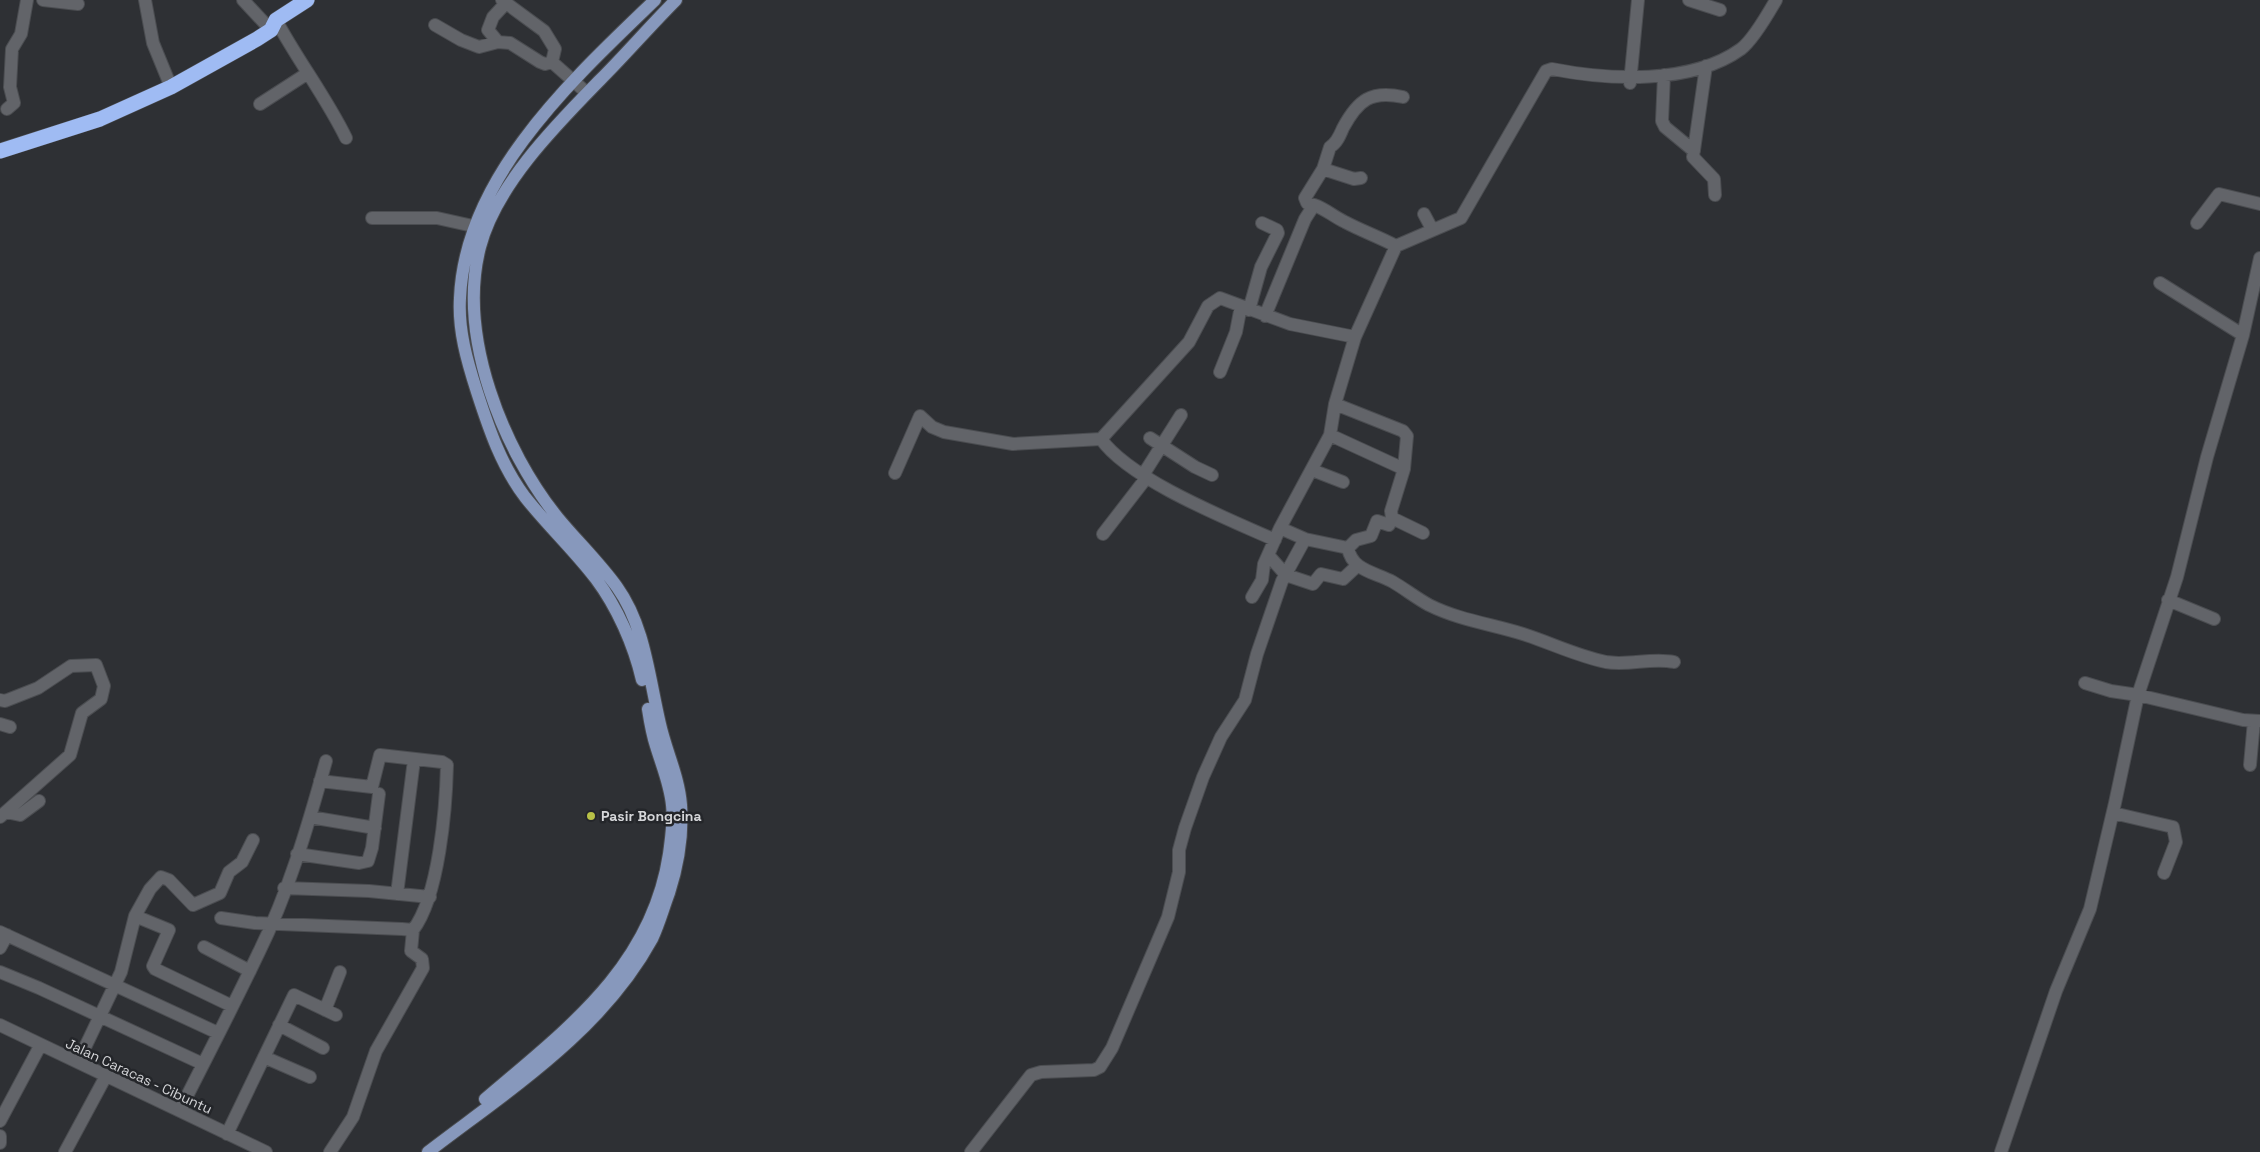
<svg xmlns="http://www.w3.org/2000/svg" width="2260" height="1152" viewBox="0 0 2260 1152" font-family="'Space Grotesk',sans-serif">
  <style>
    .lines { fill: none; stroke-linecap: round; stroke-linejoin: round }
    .minor-casing { stroke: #4b4d51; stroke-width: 14 }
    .major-casing { stroke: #4b4d51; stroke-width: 14 }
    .highway-casing { stroke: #4b4d51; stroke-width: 16 }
    .minor { stroke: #626469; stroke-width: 12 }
    .major { stroke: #8798bc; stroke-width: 12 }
    .highway { stroke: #9fbbf3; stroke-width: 15 }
    .poi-dot { fill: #b8c147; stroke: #24262a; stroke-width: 2 }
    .labels { text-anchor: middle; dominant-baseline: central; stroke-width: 5; stroke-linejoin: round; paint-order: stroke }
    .poi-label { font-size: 14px; font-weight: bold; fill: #d5d6d9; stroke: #24262a; text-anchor: start }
    .street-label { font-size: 14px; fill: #d5d6d9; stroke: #24262a }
  </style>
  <rect width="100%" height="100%" fill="#2e3034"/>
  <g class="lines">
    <!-- minor casing -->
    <g class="minor-casing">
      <path id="minor" d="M43,0L78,4
        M145,0L153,43L171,87
        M243,0L271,30
        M502,0L544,31L555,49L552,62L587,93
        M1689,0L1720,10
        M276,20C298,61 326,97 346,138
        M435,25L461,40L479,47L498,42L510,43L540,62L545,64L552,62
        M498,42L488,30L493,17L506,3
        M1706,66L1693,157L1714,179L1715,195
        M1664,75L1662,121L1665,127L1694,151
        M1630,83L1638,0
        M260,104L308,73
        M7,109L14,103L10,87L12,49L21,34L27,0
        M1323,169L1354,179L1361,178
        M1314,205L1307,203L1305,198L1323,169L1330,147C1337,143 1340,135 1343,128C1358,100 1371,90 1403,97
        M1424,214L1432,229
        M372,218H437L473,226
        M2197,223L2219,194L2260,204
        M2160,283L2243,335
        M1249,310L1261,267L1278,233L1277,230L1262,223
        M1265,316L1305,219L1314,205C1326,209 1334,217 1345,222C1362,231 1379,237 1396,246L1461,218L1546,71L1552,69C1608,80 1691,85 1741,49C1753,40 1768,14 1776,0
        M1220,372L1236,332L1241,306
        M1335,404L1403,431L1407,436L1404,469L1391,511L1392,518L1389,525L1377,521L1371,536L1356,540L1348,548C1352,571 1375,572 1393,582C1405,589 1416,598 1429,605C1459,620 1491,624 1523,634C1551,643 1577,656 1606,662C1629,666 1652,657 1674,662
        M1330,435L1404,469
        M1150,438L1195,467L1212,475
        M1101,439C1130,480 1228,519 1275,540
        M1312,470L1343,482
        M895,473L920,416L932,427L944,432L1013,444L1101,439L1189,342L1208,306L1220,298L1290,324L1355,337
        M1143,475L1181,415
        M1392,518L1423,533
        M1280,528L1305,539L1348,548
        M1103,534L1147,477
        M1269,556L1286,575L1313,584L1321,574L1343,579L1357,566
        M1252,597L1262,580L1264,564L1280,528L1330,435L1335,404L1355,337L1396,246
        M2168,600L2214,619
        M2085,683L2111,691L2138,695L2243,720L2260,721
        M0,700L5,701L38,688L71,666L96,665L104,686L101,699L82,713L70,755L0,817
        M0,724L10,727
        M2250,765L2254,721
        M6,812L20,815L39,801
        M2113,813L2173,827L2176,842L2164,873
        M310,817L375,828
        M297,854L359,863L368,861L372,848L379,794
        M284,888L369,891L430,897
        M397,894L414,760
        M135,916L150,889L161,877L169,880L193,905L220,893L229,872L242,862L253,840
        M221,918L255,923L402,929L413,930C439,896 446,808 447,765L442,762L380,755L372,787L320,781
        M0,932L218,1033
        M204,947L250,971
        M0,948L7,935
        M0,972L39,988L203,1064
        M325,1010L340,972
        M0,1025L266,1152
        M279,1025L323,1048
        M264,1057L310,1077
        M78,1062L121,972L135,916L169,930L153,966L155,969L232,1006
        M180,1110C206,1058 233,1007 258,954C288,894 308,826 326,761
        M0,1121L40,1046
        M227,1134L294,995L336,1015
        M0,1136V1143
        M65,1152L106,1076
        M330,1152L353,1117L376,1051L423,968L422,959L411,951L413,930
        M971,1152L1031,1075L1041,1072L1094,1070L1100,1067L1112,1048L1168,917L1179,872V850L1185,828L1203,777L1221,737L1245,700L1257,654L1282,581L1305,539
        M2001,1152L2056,991L2090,909L2115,803L2138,695L2177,577L2207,457L2243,335L2260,258"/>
    </g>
    <!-- major casing -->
    <g class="major-casing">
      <path id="major" d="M642,680C634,645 617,607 596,579C574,550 547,525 525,497C501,465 489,429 477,392C467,361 458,330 460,298C465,177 573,79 655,0
        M485,1099C567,1029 652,967 669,854C671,838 674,821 672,805C670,784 662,766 656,746C652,734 650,722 648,709
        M428,1152C509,1090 602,1031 652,939C659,924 663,909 669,893C678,865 683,834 681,805C679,777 666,751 660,724C649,678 645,626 617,587C599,562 577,541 558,518C503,450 457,336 480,247C496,185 556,125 600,80C626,54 650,26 676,0"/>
    </g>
    <!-- highway casing -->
    <g class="highway-casing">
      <path id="highway" d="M0,151L100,119L171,87L257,39L271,30L276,20L307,0"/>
    </g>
    <!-- minor -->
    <use href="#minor" class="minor"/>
    <!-- major -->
    <use href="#major" class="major"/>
    <!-- highway -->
    <use href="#highway" class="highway"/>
  </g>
  <!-- markers -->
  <circle class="poi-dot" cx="591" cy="816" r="5"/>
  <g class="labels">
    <!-- poi labels -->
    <g class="poi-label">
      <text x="601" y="816">Pasir Bongcina</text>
    </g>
    <!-- street labels -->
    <g class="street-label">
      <text transform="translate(139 1076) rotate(25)">Jalan Caracas - Cibuntu</text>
    </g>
  </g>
</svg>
